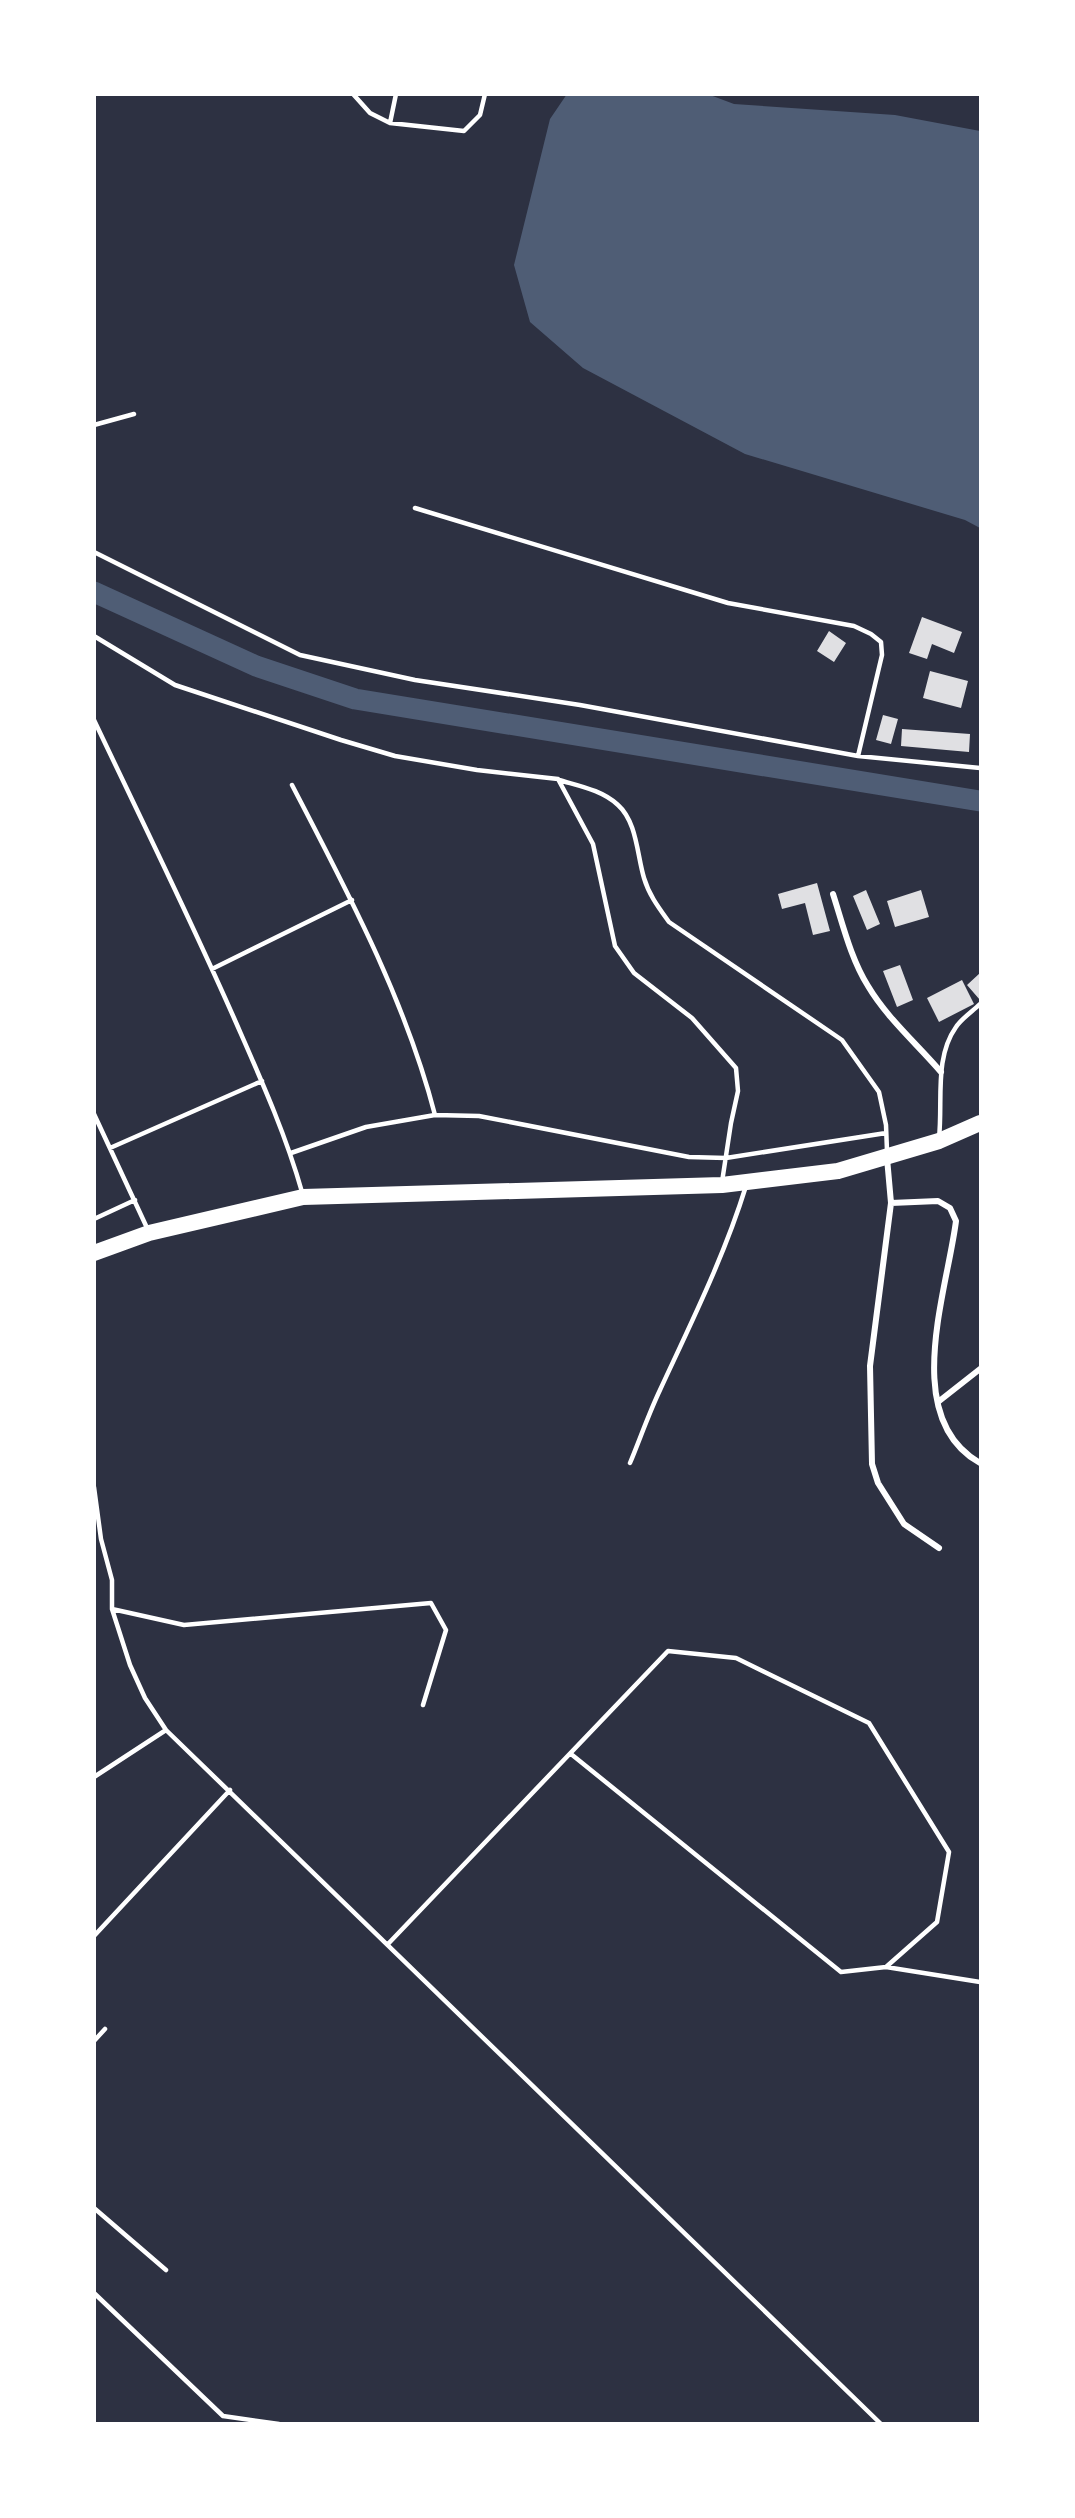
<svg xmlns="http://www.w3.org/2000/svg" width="1075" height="2518" viewBox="0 0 1075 2518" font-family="'Crimson Pro',serif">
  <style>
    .water { fill: #4f5d75 }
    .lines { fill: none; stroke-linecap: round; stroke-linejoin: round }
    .canal { stroke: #4f5d75; stroke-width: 21 }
    .building { fill: #e0e0e3 }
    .service { stroke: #fff; stroke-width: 4.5 }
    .minor { stroke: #fff; stroke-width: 6 }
    .trunk { stroke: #fff; stroke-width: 16 }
  </style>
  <rect width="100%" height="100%" fill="#2d3142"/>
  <!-- water -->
  <path class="water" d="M567,94L710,95L734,104L895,115L980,131V528L965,520L745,454L583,368L530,322L514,265L550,119Z"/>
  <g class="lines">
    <!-- canal -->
    <path class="canal" d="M94,592L256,666L355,699L980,801"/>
  </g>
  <!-- building -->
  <path class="building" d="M922,617L962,632L954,653L932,644L927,659L909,653Z
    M829,631L846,643L834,662L817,651Z
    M930,671L968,681L961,708L923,698Z
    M883,715L898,719L891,744L876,740Z
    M902,729L970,734L969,752L901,746Z
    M817,883L830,931L813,935L805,903L782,909L778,894Z
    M866,890L880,924L867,930L853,896Z
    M921,890L929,917L895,927L887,901Z
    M900,965L913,1000L897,1007L883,971Z
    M980,973V1000L967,985Z
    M962,980L974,1004L939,1022L927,998Z"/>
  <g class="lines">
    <!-- service -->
    <path class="service" d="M353,94L370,113L390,123L464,131L480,115L485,94
      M390,123L396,94
      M94,425L134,414
      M415,508L728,603L854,626L871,634L881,642L882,655L858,756
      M94,552L300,655L415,680L580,705L858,756L980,768
      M94,636L175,685L341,740L395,756L477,770L558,779L593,844L615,946L634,973L692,1018L736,1068L738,1091L731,1123L722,1182
      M94,720C141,819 190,918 234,1018C259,1075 285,1132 302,1192
      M559,780C579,786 602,790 618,805C637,822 637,855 644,878C649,895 659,908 669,922L842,1040L879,1092L886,1125L887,1151
      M292,785C347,891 405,999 435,1115
      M212,969L352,900
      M94,1114L148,1230
      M939,1138C943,1101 934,1058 956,1027C962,1018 973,1011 980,1004
      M110,1148L262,1081
      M291,1153L366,1127L435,1115L479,1116L689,1157L726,1158L886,1133
      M94,1219L135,1200
      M630,1463C640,1439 649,1413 660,1390C691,1323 724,1257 746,1186
      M94,1487L101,1539L112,1580V1609L130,1665L145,1698L166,1730L881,2424
      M112,1609L184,1625L431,1603L446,1630L423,1705
      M94,1777L166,1730
      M94,1936L230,1790
      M388,1944L668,1651L736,1658L869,1723L949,1852L937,1922L886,1967L841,1972L571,1754
      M886,1967L980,1982
      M94,2041L105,2029
      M94,2208L166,2270
      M94,2293L223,2416L279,2424"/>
    <!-- minor -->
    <path class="minor" d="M833,894C843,925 851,959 868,986C887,1018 917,1044 941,1072
      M887,1158L891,1203L870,1366L872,1464L878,1483L904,1524L939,1548
      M891,1203L938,1201L950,1208L956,1221C947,1292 900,1418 980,1463
      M938,1402L980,1369"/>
    <!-- trunk -->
    <path class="trunk" d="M94,1253L149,1233L303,1197L722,1185L838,1171L939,1141L980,1123"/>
  </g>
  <!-- border -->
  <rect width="1075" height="2518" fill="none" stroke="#ffffff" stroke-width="192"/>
</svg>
